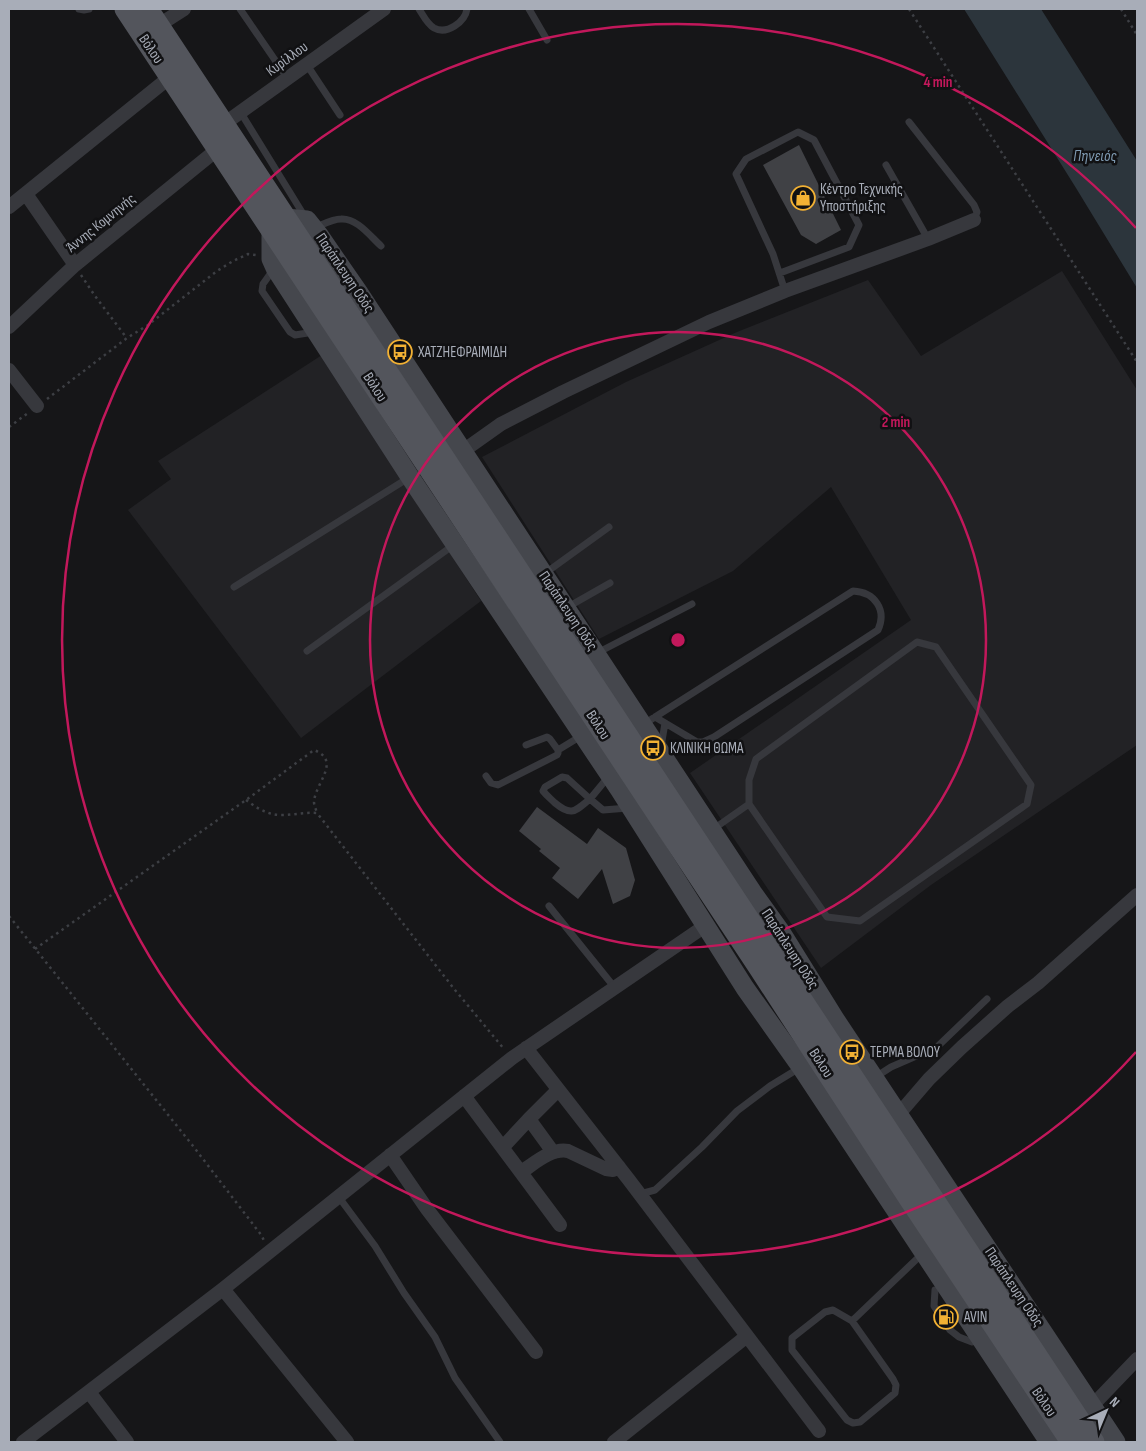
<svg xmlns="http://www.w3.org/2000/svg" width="1146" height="1451" viewBox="0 0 1146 1451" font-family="'Sofia Sans Condensed',sans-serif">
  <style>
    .built { fill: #222225 }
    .water { fill: #2c353c }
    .building { fill: #404145 }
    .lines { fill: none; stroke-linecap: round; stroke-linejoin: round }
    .path { stroke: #3d3f44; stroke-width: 2.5; stroke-dasharray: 2.5 4; stroke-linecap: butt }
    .lane { stroke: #37383d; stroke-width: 7 }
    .street { stroke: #37383d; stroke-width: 14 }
    .secondary { stroke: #45474d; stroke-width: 19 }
    .primary { stroke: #53555c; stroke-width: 21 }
    .ring { fill: none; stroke: #c2185b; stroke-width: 2.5 }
    .labels { text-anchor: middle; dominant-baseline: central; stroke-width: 5; stroke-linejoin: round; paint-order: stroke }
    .street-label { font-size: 15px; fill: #a8adb8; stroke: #111113 }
    .poi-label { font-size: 15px; fill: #a8adb8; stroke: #111113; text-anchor: start }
    .water-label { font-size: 16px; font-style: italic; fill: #7f9bb3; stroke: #111113 }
    .centre { fill: #c2185b; stroke: #111113; stroke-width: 2.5 }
    .ring-label { font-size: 15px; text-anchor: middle; font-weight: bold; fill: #c2185b; stroke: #111113; stroke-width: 5; stroke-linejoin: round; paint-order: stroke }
  </style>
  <rect width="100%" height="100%" fill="#161618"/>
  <!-- built -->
  <path class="built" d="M1062,271L1137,390V745L931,885L821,968L690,773L911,620L831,487L733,571L599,639L482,457L626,382L737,332L868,280L921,356Z
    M322,355L481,601L301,738L128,510L171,479L158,461Z"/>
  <!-- water -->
  <path class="water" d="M964,9H1041L1137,161V288L1076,188Z"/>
  <!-- building -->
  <path class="building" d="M799,145L841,230L816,244L801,235L763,165Z
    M537,807L587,844L598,828L626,848L635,880L630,896L613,904L602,869L578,899L552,878L560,868L539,851L541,849L519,831Z"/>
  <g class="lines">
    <!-- path -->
    <path class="path" d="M909,9L1137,362
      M1121,9L1137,35
      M81,275L95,296L126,337
      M47,399L127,338L148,325L217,271L233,261L248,254L256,255
      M9,427L28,413
      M246,800C257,808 267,815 282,815C294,815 305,812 317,813L455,990L504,1049
      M9,916L193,1146L262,1236L264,1241
      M35,949L246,800L314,750C342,761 315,783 314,802C314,806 316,809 317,813"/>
    <!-- lane -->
    <path class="lane" d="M79,9L84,10L89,9
      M240,9L288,79
      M419,9C423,15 427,24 434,28C447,35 465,22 467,9
      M529,9L547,40
      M307,65L340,115
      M241,113L305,217
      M909,122L974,205L977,212L974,220
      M886,165L928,239
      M314,228C322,225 332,219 341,219C357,218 370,236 381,246
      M273,270L263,284L262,291L290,332L295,335L314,332
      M780,273L849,247L859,225L814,140L798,132L746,159L736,174L773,254L785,291
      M544,574L609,527
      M234,587L410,477
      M566,608L610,583
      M917,642L936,647L1031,785L1027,804L860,921L827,917L749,804V780L756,759Z
      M307,651L455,544
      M597,653L692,604
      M644,724L853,591C875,592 887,610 878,630L714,737L703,742H697L655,717
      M526,745L547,737L550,739L558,750
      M661,747L665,723
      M486,776L491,783L498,785L557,755L558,753V750L581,736
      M609,776L590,799L603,810L628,808
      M562,777L567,778L590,799C575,811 572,817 555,803C551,799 547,796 543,791L545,787Z
      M712,830L749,804
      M549,906L615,988
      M874,1078L891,1067L937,1047L987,999
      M640,1194L655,1190L702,1147L737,1111L770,1086L801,1067
      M338,1196L375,1246L404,1293L435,1337L455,1378L500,1442
      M935,1290L934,1306L950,1330L959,1337L972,1342
      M833,1310L852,1321L893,1379L896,1385L895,1393L860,1422L853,1423L847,1420L792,1350V1338L825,1312Z
      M852,1321L922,1254"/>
    <!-- street -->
    <path class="street" d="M159,25L184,9
      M217,129L384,9
      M26,194L75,265
      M9,207L170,77
      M9,327L75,265L224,144
      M9,370L37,406
      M463,451L501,424L563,392L709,322L785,291L928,239L974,220
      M526,1048L629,1180L819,1431
      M464,1096L560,1225
      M529,1119L553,1152
      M892,1122L929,1079L962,1047L1008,1006L1038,983L1137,895
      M503,1147L529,1119L558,1090
      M390,1155L427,1209L536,1352
      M521,1172C535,1163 551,1148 568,1151L606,1169L613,1170L619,1167
      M223,1289L347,1442
      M89,1392L127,1442
      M1092,1406L1137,1359
      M23,1442L223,1289L512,1058L705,926
      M614,1442L747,1336"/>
    <!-- secondary -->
    <path class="secondary" d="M1049,1442L801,1067L745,988L619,789L410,477L275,268L271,259V230L286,218L307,220L319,235L359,293L753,893L781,932L835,1019L1116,1442"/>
    <!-- primary -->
    <path class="primary" d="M125,9L759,968L910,1200L1071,1442
      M148,9L1094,1442"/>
  </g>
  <!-- distance rings -->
  <g class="ring">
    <circle cx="678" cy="640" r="308"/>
    <path d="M1136 1052A616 616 0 1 1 1136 228"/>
  </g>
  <!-- icons -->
  <defs>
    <g id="shop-ring" transform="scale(1.25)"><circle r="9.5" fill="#111113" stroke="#f2b134" stroke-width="1.5"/><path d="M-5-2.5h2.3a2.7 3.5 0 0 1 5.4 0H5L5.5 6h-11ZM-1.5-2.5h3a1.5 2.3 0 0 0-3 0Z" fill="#f2b134"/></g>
    <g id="bus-ring" transform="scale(1.25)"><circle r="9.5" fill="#111113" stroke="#f2b134" stroke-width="1.5"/><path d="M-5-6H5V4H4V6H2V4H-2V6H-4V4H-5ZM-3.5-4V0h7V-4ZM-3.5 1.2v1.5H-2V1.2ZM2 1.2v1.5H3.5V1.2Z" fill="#f2b134"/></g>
    <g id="fuel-ring" transform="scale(1.25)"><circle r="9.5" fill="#111113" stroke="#f2b134" stroke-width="1.5"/><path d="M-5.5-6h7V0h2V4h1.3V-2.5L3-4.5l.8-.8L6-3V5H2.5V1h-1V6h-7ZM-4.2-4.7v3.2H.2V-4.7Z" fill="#f2b134"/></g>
  </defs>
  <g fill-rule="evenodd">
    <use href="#shop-ring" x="803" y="198"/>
    <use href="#bus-ring" x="400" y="352"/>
    <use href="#bus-ring" x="653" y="748"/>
    <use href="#bus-ring" x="852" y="1052"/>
    <use href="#fuel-ring" x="946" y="1317"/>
  </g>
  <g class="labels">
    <!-- street labels -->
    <g class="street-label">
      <text transform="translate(151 49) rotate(56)">Βόλου</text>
      <text transform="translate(287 59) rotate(-36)">Κυρίλλου</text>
      <text transform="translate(101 223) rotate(-39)">Άννης Κομνηνής</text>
      <text transform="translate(345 273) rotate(56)">Παράπλευρη Οδός</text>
      <text transform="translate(375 387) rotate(57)">Βόλου</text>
      <text transform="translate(568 611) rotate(56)">Παράπλευρη Οδός</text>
      <text transform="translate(598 725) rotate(57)">Βόλου</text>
      <text transform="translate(790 949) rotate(57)">Παράπλευρη Οδός</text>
      <text transform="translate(821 1063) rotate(57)">Βόλου</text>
      <text transform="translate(1014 1287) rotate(56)">Παράπλευρη Οδός</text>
      <text transform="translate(1044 1402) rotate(56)">Βόλου</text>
    </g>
    <!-- poi labels -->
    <g class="poi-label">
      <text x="820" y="189">Κέντρο Τεχνικής<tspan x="820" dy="17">Υποστήριξης</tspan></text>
      <text x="418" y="352">ΧΑΤΖΗΕΦΡΑΙΜΙΔΗ</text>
      <text x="670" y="748">ΚΛΙΝΙΚΗ ΘΩΜΑ</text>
      <text x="870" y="1052">ΤΕΡΜΑ ΒΟΛΟΥ</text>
      <text x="964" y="1317">AVIN</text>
    </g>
    <!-- water labels -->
    <g class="water-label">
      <text x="1095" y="156">Πηνειός</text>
    </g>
  </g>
  <circle cx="678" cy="640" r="8" class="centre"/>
  <g class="ring-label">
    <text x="938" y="87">4 min</text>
    <text x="896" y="427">2 min</text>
  </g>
  <!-- border -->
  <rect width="1146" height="1451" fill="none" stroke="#a8adb8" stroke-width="20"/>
  <!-- north arrow -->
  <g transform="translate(1106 1411) rotate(44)" stroke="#111113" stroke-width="4" paint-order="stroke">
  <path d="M0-4L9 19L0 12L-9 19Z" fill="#a8adb8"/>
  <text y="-8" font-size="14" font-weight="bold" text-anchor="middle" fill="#a8adb8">N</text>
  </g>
</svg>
